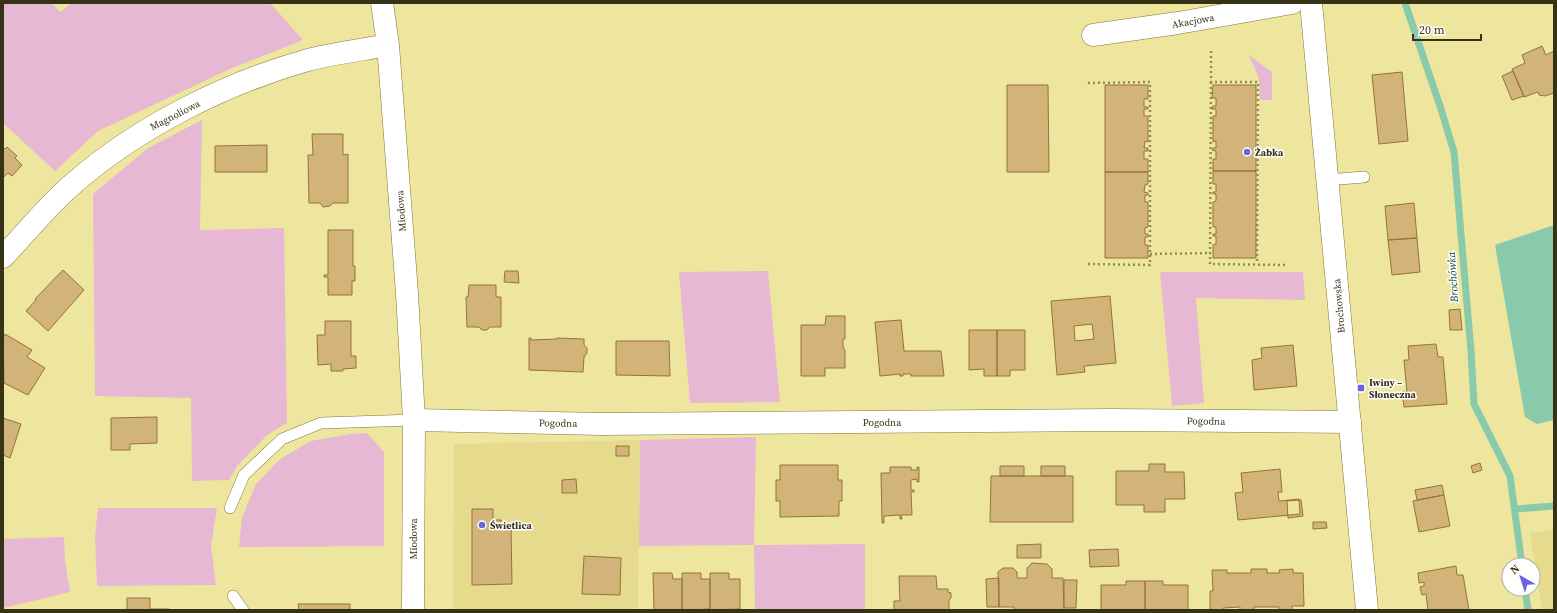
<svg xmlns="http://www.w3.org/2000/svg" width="1557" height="613" viewBox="0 0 1557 613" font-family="'Source Serif 4',serif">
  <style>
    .built { fill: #e6db8d }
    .green { fill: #e6b8d4 }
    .water { fill: #88caa9 }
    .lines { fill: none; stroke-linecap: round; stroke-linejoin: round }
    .stream { stroke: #88caa9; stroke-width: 7 }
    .building { fill: #d2b37a; stroke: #947436; fill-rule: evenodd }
    .service-casing { stroke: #817834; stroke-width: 12 }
    .minor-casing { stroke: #817834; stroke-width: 23 }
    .tertiary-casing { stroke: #817834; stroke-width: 23 }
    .path { stroke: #938c5a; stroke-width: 2.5; stroke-dasharray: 2 3; stroke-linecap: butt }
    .service { stroke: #fff; stroke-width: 11 }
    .minor { stroke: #fff; stroke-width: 22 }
    .tertiary { stroke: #fff; stroke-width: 22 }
    .poi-dot { fill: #6b64de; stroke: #fff; stroke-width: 1.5 }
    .labels { text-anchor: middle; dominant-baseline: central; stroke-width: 3; stroke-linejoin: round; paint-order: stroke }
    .street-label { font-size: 10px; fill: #363215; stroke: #fff }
    .poi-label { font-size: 10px; font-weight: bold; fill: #363215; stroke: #fff; text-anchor: start }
    .water-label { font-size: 11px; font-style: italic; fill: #0c432d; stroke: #fff }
  </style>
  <rect width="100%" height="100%" fill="#eee59f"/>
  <!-- built -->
  <path class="built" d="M640,440L638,610H453L454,444Z
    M1554,530V610H1542L1530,533Z"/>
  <!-- green -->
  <path class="green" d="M3,3H52L60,12L71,3H270L303,40L230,69L98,131L55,171L3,123Z
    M1249,55L1272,72V100H1260L1259,79Z
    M202,120L200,230L284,228L287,423L267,435L237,466L229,480L192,481L191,398L95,396L93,194L148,148Z
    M768,271L780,402L690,403L679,272Z
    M1160,272H1303L1305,300L1196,298L1204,403L1172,406Z
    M367,433L384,452V546L239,547L242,518L256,484L280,459L311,441L350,434Z
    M756,437L754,545L865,544V610H755L754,545L639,546L640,440Z
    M98,508H217L211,546L216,585L97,586L95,536Z
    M64,537L65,561L70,592L3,608V539Z"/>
  <!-- water -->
  <path class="water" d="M1554,225V420L1537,424L1525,417L1495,245Z"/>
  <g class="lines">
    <!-- stream -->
    <path class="stream" d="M1405,3L1441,109L1454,152L1471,351L1474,404L1510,476L1522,565
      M1516,509L1554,506
      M1525,589L1528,610"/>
  </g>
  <!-- building -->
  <path class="building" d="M1542,46L1546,55L1554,51V93L1545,96L1539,95L1538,92L1524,97L1512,69L1525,63L1522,55Z
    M1513,71L1524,96L1512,100L1502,76Z
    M1402,72L1408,141L1379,144L1372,75Z
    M1007,85H1048L1049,172H1007Z
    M1105,85H1148V99H1144V107H1148V109H1144V116H1148V142L1145,141L1144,148H1148V151H1144V159H1148V172H1105Z
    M1213,85H1256V171H1213V159H1216V151L1212,150L1213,148H1216V141L1213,142V116H1216V109H1212L1213,106H1216V98H1212Z
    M312,134H343V155L348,154V203H333L330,206L323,207L320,203H309L308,155H313Z
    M267,145V172H215V146Z
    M3,147L5,149L7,147L17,156L15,158L22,165L12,176L8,173L3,178Z
    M1213,171H1256V258H1213V245L1216,244V236H1213V234H1216V227H1213V202L1216,201V194H1213V192H1216V184H1213Z
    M1105,172H1148V184L1145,185L1144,192L1148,193V195H1145V202H1148V227L1145,228V234H1148V237H1145V245H1148V258H1105Z
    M1414,203L1417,238L1388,240L1385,206Z
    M328,230H353V266H355V281H352V295H328V277H324V275H328Z
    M1417,238L1420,272L1392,275L1388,240Z
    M63,270L84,290L48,331L26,311L36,300L35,299Z
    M505,271H518L519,283L504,282Z
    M469,285H496V297H501V327H490L487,330H482L479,327H467L466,297H468Z
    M1110,296L1116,363L1084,366L1085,372L1057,375L1051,301ZM1092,324L1094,339L1075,341L1074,326Z
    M1460,309L1462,330H1450L1449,310Z
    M826,316H845V339H843V346L845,351V368H825V376H801V325H825Z
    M901,320L904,351H941L944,376H911V374H903V376H900V374L880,376L875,322Z
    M325,321H351V356H356V368L343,369V371H331V364L318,365L317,335H325Z
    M969,330H997V376H984V369L969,370Z
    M997,330H1025V370H1010V376H997Z
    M5,334L32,350L27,357L45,368L28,395L4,383L3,338Z
    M529,338H531V340L557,339V338L584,339V345L587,348V353L584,357L583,372L529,370Z
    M616,341H669L670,376L616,375Z
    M1436,344L1438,357H1443L1447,404L1404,407L1402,392H1407L1404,360H1409L1408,346Z
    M1293,345L1297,386L1254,390L1252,360L1262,358L1261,348Z
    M157,417V443L130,444V450H111V418Z
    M3,418L21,424L10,458L3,455Z
    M616,446H629V456H616Z
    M1480,463L1482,470L1473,473L1471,466Z
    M1149,464H1165V472H1184L1185,499H1165V512H1144V505H1116V471H1149Z
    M780,465H838V480H842V501H839V516L780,517V501H776V480H780Z
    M1000,466H1024V476H1000Z
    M1041,466H1065V476H1041Z
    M890,467H911V470H917V467H919V482H917V479L911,480V490H914V492H911L912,515H901L902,519H900V515L884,516V523H882L881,473H890Z
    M1280,469L1282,492H1278L1279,501L1299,499L1300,514L1238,520L1235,493L1243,492L1241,473Z
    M991,476H1073V522H990Z
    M576,479L577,493H562V480Z
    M1442,485L1444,495L1417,500L1415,490Z
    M1444,495L1450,526L1419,532L1413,501Z
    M1301,500L1303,516L1288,518L1287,501Z
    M472,509H493V520H501V528L511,527L512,584L472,585Z
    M1313,522H1326L1327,528L1313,529Z
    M1041,544V558H1017V545Z
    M1118,549L1119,566L1090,567L1089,550Z
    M584,556L621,558L620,595L582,594Z
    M1032,563L1047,564L1052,569V578H1063L1064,610H1014V607H999L998,572L1003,568H1013L1017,572V578H1027V568Z
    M1456,566L1457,575H1463L1469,610H1428L1426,594L1422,595L1420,587L1424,586V582L1419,583L1418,573Z
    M1251,569H1267V573H1280L1279,570L1293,569V573H1303L1304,606H1292V610H1279V607H1254V610H1240V607L1223,608V610H1210V591H1213L1212,570H1227V573H1251Z
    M653,573H672L673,579H682V610H654Z
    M682,573H701V579H710V609L682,610Z
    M710,573H729V579H740V609L710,610Z
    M899,576H936L937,589H948V592L951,593V598L949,600V610H894V601H900Z
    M999,578V607H987L986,579Z
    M1064,580H1077L1076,608H1064Z
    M1126,581H1145V610H1101V585H1126Z
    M1145,581H1163V585H1188V610H1145Z
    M127,598H150V609H169V610H127Z
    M298,604H350V610H299Z"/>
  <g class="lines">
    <!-- service casing -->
    <g class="service-casing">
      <path id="service" d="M1327,180L1364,177
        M230,508L244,475L282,439L321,423L414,420
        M233,596L243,610"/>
    </g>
    <!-- minor casing -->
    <g class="minor-casing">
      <path id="minor" d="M382,3L388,45L407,293L414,420L413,610
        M1093,35L1178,23L1292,3
        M3,257C26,233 48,205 74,183C138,127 226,83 308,60C334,53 362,50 388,45
        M414,420L602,424L1112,420L1350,422"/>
    </g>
    <!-- tertiary casing -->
    <g class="tertiary-casing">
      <path id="tertiary" d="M1311,3L1367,610"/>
    </g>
    <!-- path -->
    <path class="path" d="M1211,51V82H1258L1257,263
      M1211,82L1210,264L1286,265
      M1088,83L1150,82V265L1088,264
      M1150,254L1211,253"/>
    <!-- service -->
    <use href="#service" class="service"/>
    <!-- minor -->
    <use href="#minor" class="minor"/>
    <!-- tertiary -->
    <use href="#tertiary" class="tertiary"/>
  </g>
  <!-- markers -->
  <g class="poi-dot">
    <circle cx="1247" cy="152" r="4"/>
    <rect x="1357" y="384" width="8" height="8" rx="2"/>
    <circle cx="482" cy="525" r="4"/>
  </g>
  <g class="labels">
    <!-- street labels -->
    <g class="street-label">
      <text transform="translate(1193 21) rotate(-10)">Akacjowa</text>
      <text transform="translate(175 115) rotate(-27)">Magnoliowa</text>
      <text transform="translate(401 211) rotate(-94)">Miodowa</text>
      <text transform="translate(1339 306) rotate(-95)">Brochowska</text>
      <text transform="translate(1206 421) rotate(1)">Pogodna</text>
      <text x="882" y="422">Pogodna</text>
      <text transform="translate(558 423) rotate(1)">Pogodna</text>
      <text transform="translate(413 539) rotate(-90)">Miodowa</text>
    </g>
    <!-- poi labels -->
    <g class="poi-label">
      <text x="1255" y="152">Żabka</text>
      <text x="1369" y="382">Iwiny –<tspan x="1369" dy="12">Słoneczna</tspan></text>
      <text x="490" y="525">Świetlica</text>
    </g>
    <!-- water labels -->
    <g class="water-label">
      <text transform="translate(1453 277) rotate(-94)">Brochówka</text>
    </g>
  </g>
  <!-- border -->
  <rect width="1557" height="613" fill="none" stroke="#363215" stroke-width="8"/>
  <!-- north arrow -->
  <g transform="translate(1521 577) rotate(321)"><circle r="19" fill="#ffffff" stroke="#afada1"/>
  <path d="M0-3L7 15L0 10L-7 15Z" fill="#6b64de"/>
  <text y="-6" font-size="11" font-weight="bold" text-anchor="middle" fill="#363215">N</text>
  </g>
  <!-- scale -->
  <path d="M1413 34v6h68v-6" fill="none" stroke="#363215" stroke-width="2"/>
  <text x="1419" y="34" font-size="12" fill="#363215" stroke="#ffffff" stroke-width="3" paint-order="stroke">20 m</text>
</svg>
